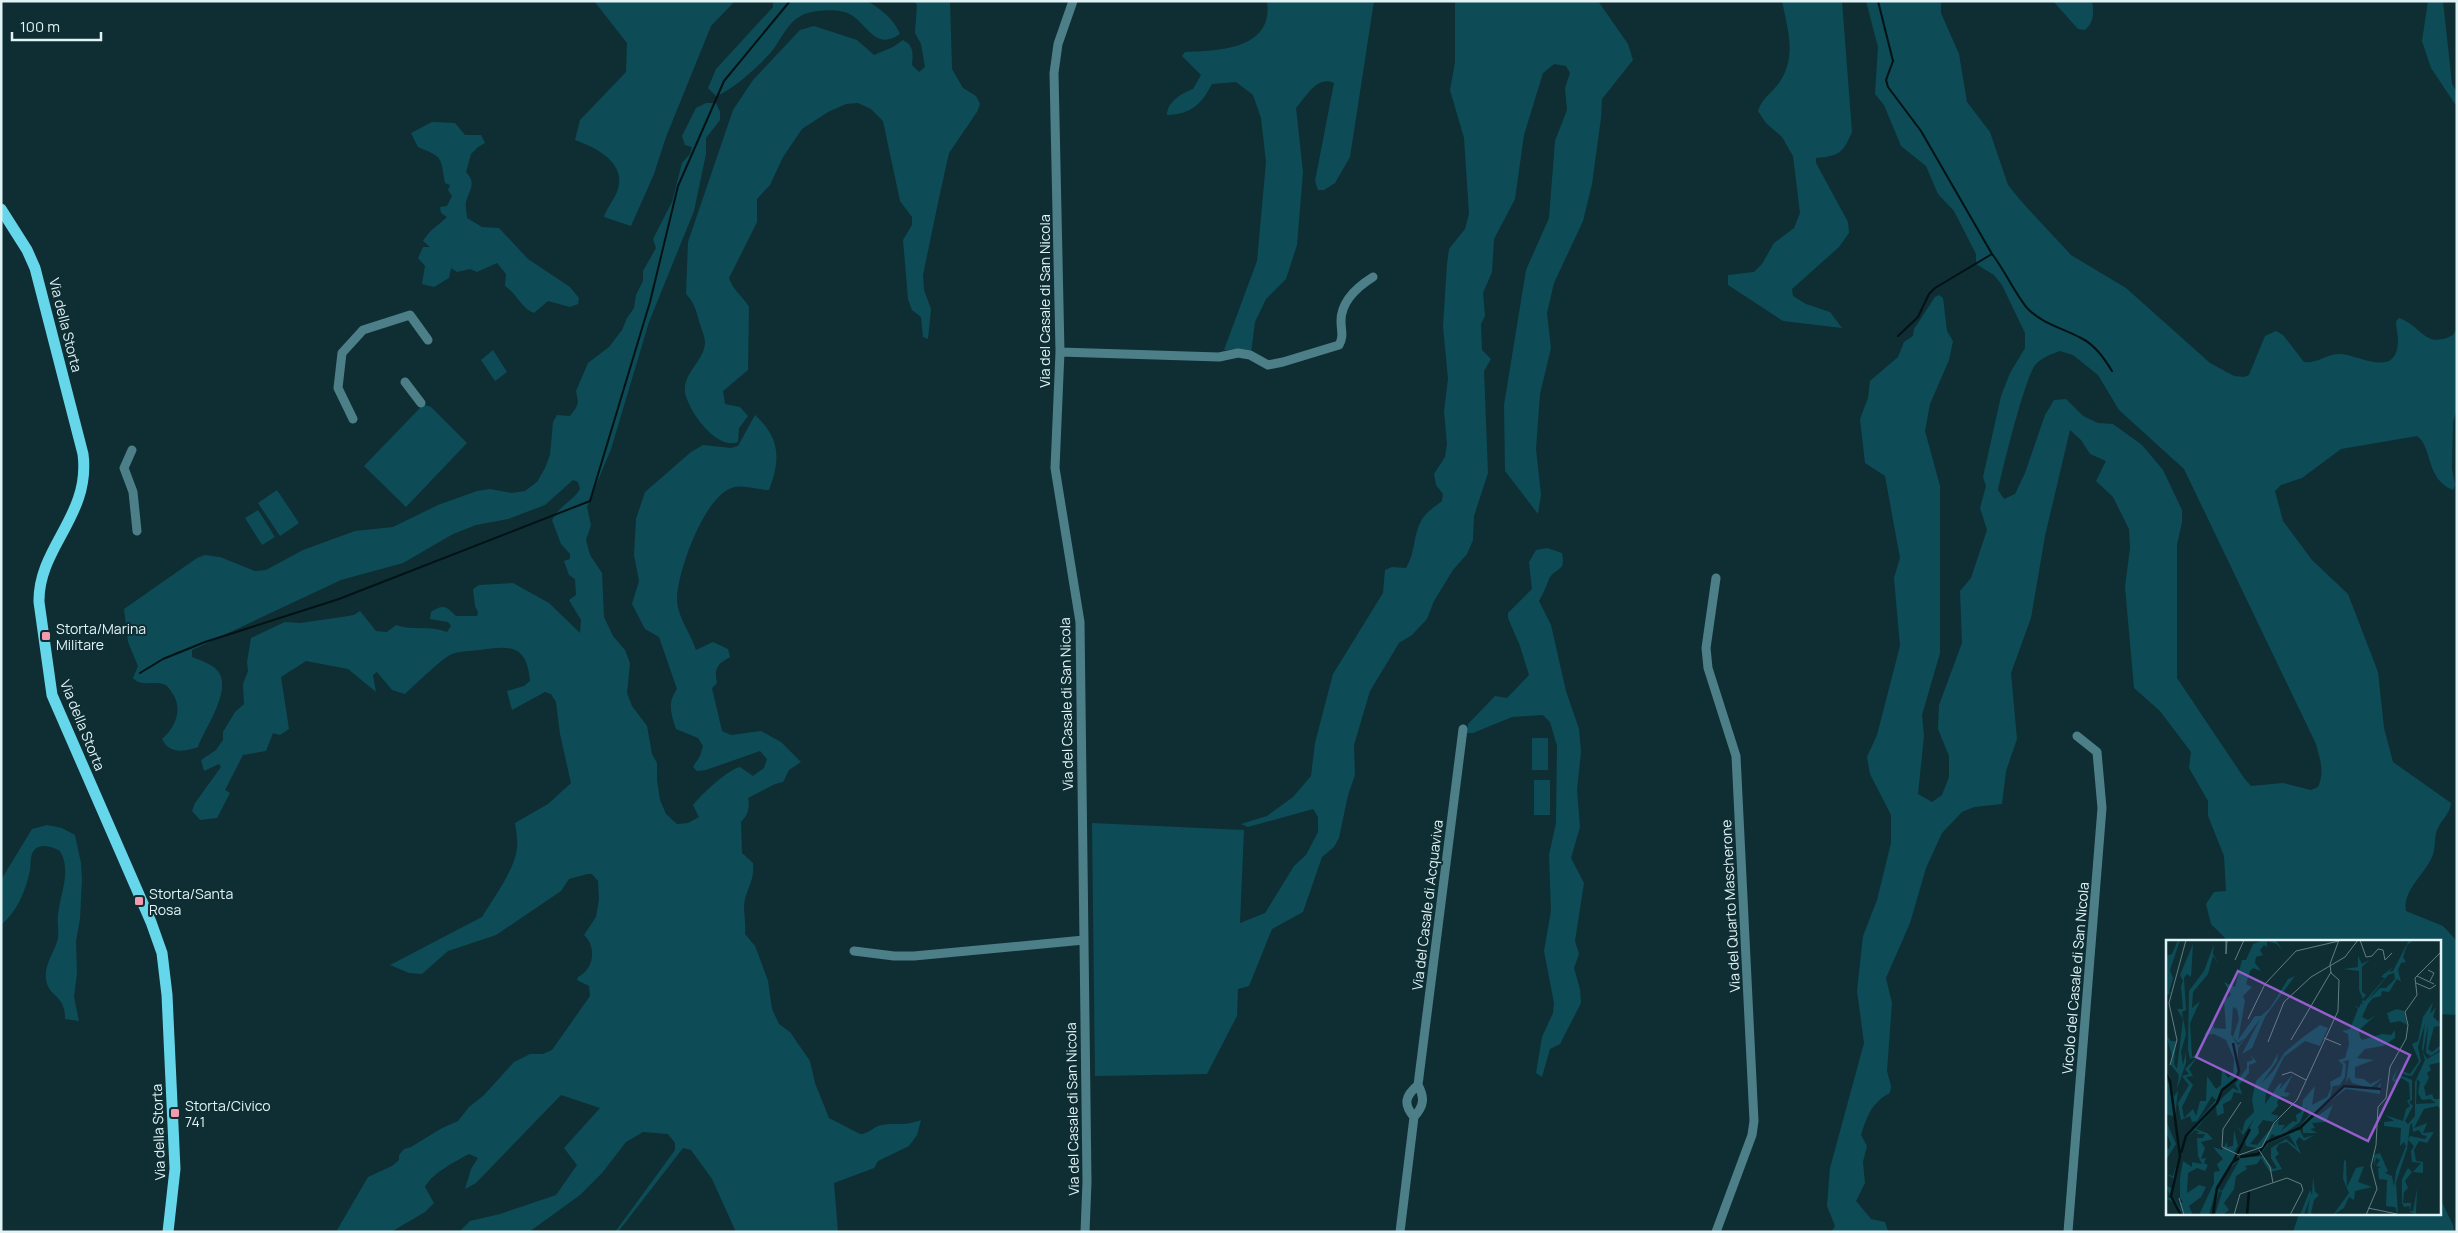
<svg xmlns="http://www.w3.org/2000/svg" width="2458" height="1233" viewBox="0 0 2458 1233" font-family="Manrope,sans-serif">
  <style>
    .green { fill: #0d4c56; fill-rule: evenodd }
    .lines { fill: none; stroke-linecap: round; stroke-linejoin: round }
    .stream { stroke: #021215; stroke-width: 2 }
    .minor { stroke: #4d7f89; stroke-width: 9 }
    .major { stroke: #66d7ea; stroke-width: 11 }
    .poi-dot { fill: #f29aae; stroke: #0e2e33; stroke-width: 2 }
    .labels { text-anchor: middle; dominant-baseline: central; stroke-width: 4; stroke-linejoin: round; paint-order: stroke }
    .street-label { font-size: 14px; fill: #e2f3f6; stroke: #0e2e33 }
    .poi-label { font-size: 14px; fill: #e2f3f6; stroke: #0e2e33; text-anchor: start }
    .inset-river { fill: none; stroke: #021215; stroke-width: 2.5 }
    .inset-road { fill: none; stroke: #637d81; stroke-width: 1 }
    .view { fill: #955ecd; fill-opacity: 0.15; stroke: #955ecd; stroke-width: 2.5 }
    .inset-edge { fill: none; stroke: #e2f3f6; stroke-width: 2.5 }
  </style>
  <rect width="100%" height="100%" fill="#0e2e33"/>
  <!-- green -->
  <path class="green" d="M594,1H735L711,26L666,137L654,174L631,226L604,217C607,207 615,199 618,189C626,162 595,147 575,140L580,120L626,72L627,43Z
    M773,1H867C881,9 894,19 900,34C877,50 869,28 853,16C841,8 821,10 808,13C789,18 783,37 772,51C760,65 733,90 716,96L708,88L716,69L773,7Z
    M914,1H950L952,69L963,88L976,96L980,104L977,112L949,153L939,198L923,275L924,290L931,309L928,339L923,337L921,317L912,310L908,299L903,240L912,225V217L900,201L883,121L871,109L858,103L846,104L828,112L802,129L783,157L770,185L757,199V222L729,278C733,291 743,296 749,307L748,370L723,391L725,404L740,407L748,416L739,428L738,442C717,451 688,411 685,392C683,373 704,361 705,343C705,336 701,328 699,321C696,310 694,302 686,294L688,242L733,110L753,80L800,30L814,26L857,40L874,55L893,47L903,40C914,46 913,53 912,65L919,72L925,67L921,44L915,33L917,5Z
    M1267,1H1374L1350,157L1335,183L1324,190H1318L1315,181L1334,83C1317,75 1306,97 1296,108L1303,172L1297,245L1286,279L1266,299L1255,322L1251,353L1238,349L1224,350L1257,261L1266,162L1261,118L1253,95L1236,82L1212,84C1201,105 1191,114 1167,115C1167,102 1182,93 1193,89L1201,75L1182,56L1185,52C1220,51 1274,49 1267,1Z
    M1455,1H1598L1628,44L1633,60L1602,99L1601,118L1592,184L1583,221L1554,283L1547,313L1551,348L1540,394L1536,449L1541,495L1538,514L1505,471L1504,405L1526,270L1549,218L1555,141L1567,110L1565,88L1570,73L1566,66L1554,64L1543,73L1524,135L1515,199L1494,239L1492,272L1483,293L1485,316L1481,324L1482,350L1491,359L1484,371L1488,473L1474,516L1473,540L1467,554L1453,570L1434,601L1427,619L1412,635L1399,643L1370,691L1354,745L1355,775L1348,795L1339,838L1334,847L1322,857L1303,912L1272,929L1249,986L1238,989L1237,1016L1207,1074L1095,1076L1092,823L1244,830L1240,923L1265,913L1294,866L1306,855L1318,832V817L1313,809L1248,827L1241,824L1267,816L1293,797L1311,776L1315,743L1333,674L1383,593L1385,570L1392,567L1406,568C1417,551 1412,528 1427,513C1431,509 1437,505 1442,501L1443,494L1436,485L1434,474L1445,457L1447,444L1444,411L1448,379L1443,326L1447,264L1449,249L1465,229L1469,214L1464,138L1450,90L1455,62Z
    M1782,1H1842L1852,132C1843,153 1839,156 1816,158V163L1848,222L1849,233L1839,247L1792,289L1793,296L1806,304L1830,312L1842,328L1783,321L1728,285V275L1754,272L1762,264L1774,243L1794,228L1800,213L1793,156L1782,137L1766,123L1758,111C1762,98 1771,94 1779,83C1797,57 1788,31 1782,1Z
    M1866,1H1941V13L1959,54L1967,102L1990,132L2008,185L2021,201L2071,255L2126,288L2210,363L2234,376L2244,377L2249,375L2265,336L2276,331L2283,335L2304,362C2316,364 2325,355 2338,354C2357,353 2397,381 2398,341C2398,334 2396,328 2396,321L2399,318C2422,326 2425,350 2453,335L2457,328V409L2453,422L2452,469L2455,485L2453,490C2425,479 2433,447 2417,436L2341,449L2302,478L2281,485L2275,491L2283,521L2312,560L2348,594L2378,672L2384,728L2393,762L2451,803C2450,814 2441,820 2437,830C2434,838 2436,848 2432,857C2425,874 2402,891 2406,911L2443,926L2457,941V1015L2439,1014V942H2229L2211,924L2206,904L2214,892L2226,891L2224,856L2208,816V801L2189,768L2191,752L2160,711L2134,688L2125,587L2130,548L2129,529L2113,497L2096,481L2106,461L2090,454L2081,440L2070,430L2045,536L2031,618L2011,673L2017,739L2006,771L2002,804L1974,807L1962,812L1942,833L1926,868L1910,923L1886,978L1892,1003L1887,1071L1891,1086L1890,1093C1872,1102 1867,1116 1861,1135L1867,1146L1863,1162L1865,1183L1856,1201L1871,1219L1885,1222L1888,1231L1831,1232L1835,1226L1827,1206L1830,1168L1864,1043L1857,991L1863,936L1877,900L1891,843V815L1870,774L1867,757L1877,735L1900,646L1894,578L1900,558L1885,476L1865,463L1860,419L1868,398L1870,381L1898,357L1904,342L1913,336L1914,329L1935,297L1939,295L1943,298L1947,331L1953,341L1949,360L1930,404L1925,431L1940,486V653L1922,715L1924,736L1918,794L1932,802L1942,795L1949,777V756L1938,729L1939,705L1962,643L1960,591L1971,578L1987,530L1980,508L1986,486L1983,477L2001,396L2010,373L2025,348V333L2002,285L1994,275L1976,264V254L1954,211L1938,194L1926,166L1901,146L1884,105L1875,94L1878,47ZM2060,351L2073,355L2098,375L2119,410L2184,469L2316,744C2320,759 2325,772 2318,787L2311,790L2283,783L2251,786L2244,778L2177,678V545L2182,522V510L2163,470L2142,445L2113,424L2098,423L2083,416L2066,399L2054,400L2045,415L2025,473L2015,494L2004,499L1998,490C2002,471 2026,373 2036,364C2042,358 2051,354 2060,351Z
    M2053,1H2092C2094,13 2094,22 2085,30L2078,29Z
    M2428,1H2443L2452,84L2457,92V107L2431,68L2422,41Z
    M706,103H716L720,112V120L706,138V154L694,211L649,322L611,449L587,507L591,525L586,540L590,555L602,573L604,617L613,636L625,650L630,663L627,693L632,706L647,726L652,754L657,763V780L660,800L666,814L677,824L688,823L699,817L693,805C702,794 727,770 740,767L753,776L764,768L767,759L760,751L706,770L697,771L693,767L700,756L703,746L698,738L676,729C671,714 667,703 677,689L659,637L645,629L632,604L639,581L634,555L636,519L645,492L691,452L703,445L731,448L738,446L755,415C780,438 781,459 769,490C758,490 745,485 735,487C705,492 677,573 677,599C677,616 691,634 696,650L713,642L728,649L730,657C717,664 714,669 717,683L712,688L722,731L731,735L761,731L781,742L801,762L789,770L783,782L775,784L748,798C750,808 748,815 741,822L742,853L753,863C755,882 745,890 744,906C744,916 746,924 745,934L755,946L760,959L768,981L772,1009L779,1024L790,1032L810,1061L815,1083L829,1118L860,1134C869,1134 874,1126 882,1125C897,1122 903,1127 921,1120L917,1135L909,1146L878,1161L874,1168L834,1183L838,1232H736L712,1179L691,1150L683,1148L618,1232H615L675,1150V1143L668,1134L643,1132L626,1142L602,1173L580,1195L529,1232H459L470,1221L500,1214L556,1195L577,1165L564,1148L600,1108L561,1095L476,1183L465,1189L471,1169L478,1158L469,1154C456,1161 432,1173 425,1187L434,1203L425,1212L391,1232H336L368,1177L392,1166L399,1160V1155L404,1149L411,1147L442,1128L458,1121L469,1107L484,1095L514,1062L530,1054H543L552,1050L590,996L589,986L577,980L578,977C594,969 597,947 584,935L596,917L599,899L598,881L592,874H587L569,879L561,891L496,935L448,951L422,974L409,973L390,965L482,917C493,899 516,868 517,847C518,839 516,831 515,823L548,804L571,783L560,734L556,702L551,694L545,692L512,710L507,691L524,686L530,681C527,645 511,645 479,650C471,651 460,651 452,654C442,658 415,685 405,694L392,690L377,672L373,675L376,692L348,669L306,661L281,677L289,729L280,735L273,733L266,751L243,755L225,790L230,793L217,818L200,820L192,811L195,803L221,767L219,764L204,771L201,760L216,750L223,740V732L235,712L244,704L243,684L248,671L247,662L251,638L285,622L300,623L342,617L354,615L360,611L376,631L387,632L396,625C412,631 430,625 447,632L451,626L448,622L430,619L431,612C443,604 446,606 456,616H477L478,612L475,606L473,589L479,585L513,583L549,603L580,633L581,620L569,600L576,595L575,579L569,575L564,561L570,559V554L561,544L552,520C561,504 573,501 580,489L578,482L573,480L545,505L508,519L476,525L453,534L403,563L341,580L192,650V657C200,660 211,664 217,670C234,689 204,729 198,747C184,752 169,754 162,739C175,728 183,710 173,694C170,690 168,685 163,684C153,681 141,687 133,678L138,666L128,642L124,609L197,558L205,555L220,557L255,571L266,570L303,550L355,531L393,527L438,505L477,491L490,489L512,493L525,491L537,482L545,468L550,455L553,422L557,415L570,416L576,408L578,402L576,391L588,363L609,347L622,330L627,318L634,308L636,295L643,281V271L656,248L653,239L672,202L682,163L690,154L692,147L685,145L682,136L696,108Z
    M432,122L455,123L465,135H481L485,143L478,147L471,154L466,172C477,184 469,190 466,202C465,206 467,213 467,218L482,227L499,228L528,259L570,287L579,298L578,304L570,307L548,301L534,313C522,309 517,294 505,286L506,274L497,263L477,272L470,269L457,272L451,268L449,278L434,287L422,284L425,266L418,258L423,247H430L423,241C431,228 437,227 447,217L441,213L440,207L447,206L452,196L448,190L450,185L445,183C440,156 444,158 418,147L411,133Z
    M493,350L507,372L495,381L481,360Z
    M425,405L431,407L467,443L406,507L364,466L420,408Z
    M277,490L299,523L280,536L258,503Z
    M258,510L275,537L262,545L245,518Z
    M1547,548L1562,553C1566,573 1556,566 1549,579C1546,587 1543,594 1539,601L1551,625L1566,691L1579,729L1581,752L1577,790L1580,827L1571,858L1584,883L1575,941L1579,954L1574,968L1580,989L1581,1003L1560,1044L1550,1049L1542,1077L1536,1073L1542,1037L1553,1013L1554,1003L1544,951L1551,911L1549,855L1556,823L1557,746L1550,722L1543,715L1512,717L1473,733H1467L1468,724L1495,696L1507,698L1529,675L1520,646L1508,618V613L1532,589L1529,562L1536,550Z
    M1532,738H1548V770H1532Z
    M1534,780H1550V815H1534Z
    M47,825L62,828L75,835L81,863L82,879L80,919L76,941L77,973L74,997L79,1021L65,1019C66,995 48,997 46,979C44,964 55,952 58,938C59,931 57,923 58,915C60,893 72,872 60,851C51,846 37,842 32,854C30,859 31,865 30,870C26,890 17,912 1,925V880L32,829Z
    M2439,1196L2453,1225L2454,1232H2293L2299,1214H2439Z"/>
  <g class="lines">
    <!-- stream -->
    <path class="stream" d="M1878,1L1893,61L1886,80L1888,87L1921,131L1992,254C2004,269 2017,297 2028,309C2043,324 2062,328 2081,338C2095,345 2104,358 2112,371
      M1898,336L1918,317L1929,294L1935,288L1992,254
      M140,673L163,659L205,642L339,599L590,501L650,302L678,186L724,81L790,1"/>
    <!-- minor -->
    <path class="minor" d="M1073,1L1058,44L1054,73L1060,352L1055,468L1080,622L1087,1182L1085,1232
      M1060,352L1219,357L1238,353L1250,355L1268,365L1283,362L1339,345C1344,336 1341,331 1341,321C1341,301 1357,287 1373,277
      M405,382L421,403
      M353,419L338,388L342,353L363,330L410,315L428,340
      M132,450L124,468L133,492L137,531
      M1716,578L1706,648L1708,668L1736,756L1754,1121L1752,1135L1716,1232
      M854,951L894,956H914L1084,940
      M1414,1117C1403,1104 1405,1096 1418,1085
      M1400,1232L1414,1117C1424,1106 1425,1098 1418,1085L1463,729
      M2068,1232L2102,808L2097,752L2077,736"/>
    <!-- major -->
    <path class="major" d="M1,209L27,250L35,268L83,454C91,516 38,547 39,602L52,695L151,922L162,953L167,995L175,1169L168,1232"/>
  </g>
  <!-- markers -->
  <g class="poi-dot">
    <rect x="41" y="631" width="10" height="10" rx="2.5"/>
    <rect x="134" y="896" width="10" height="10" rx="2.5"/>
    <rect x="170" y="1108" width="10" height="10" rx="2.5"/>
  </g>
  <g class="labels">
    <!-- street labels -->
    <g class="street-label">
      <text transform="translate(1044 301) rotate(-90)">Via del Casale di San Nicola</text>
      <text transform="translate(66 325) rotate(76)">Via della Storta</text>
      <text transform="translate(1066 704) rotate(-91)">Via del Casale di San Nicola</text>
      <text transform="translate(83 725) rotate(68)">Via della Storta</text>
      <text transform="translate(1427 905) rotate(-83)">Via del Casale di Acquaviva</text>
      <text transform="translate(1730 906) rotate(-93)">Via del Quarto Mascherone</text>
      <text transform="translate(2075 978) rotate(-85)">Vicolo del Casale di San Nicola</text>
      <text transform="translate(1072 1109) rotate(-91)">Via del Casale di San Nicola</text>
      <text transform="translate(158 1132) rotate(-92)">Via della Storta</text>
    </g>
    <!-- poi labels -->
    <g class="poi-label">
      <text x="56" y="628">Storta/Marina<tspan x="56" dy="16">Militare</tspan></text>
      <text x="149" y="893">Storta/Santa<tspan x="149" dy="16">Rosa</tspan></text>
      <text x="185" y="1105">Storta/Civico<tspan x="185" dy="16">741</tspan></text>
    </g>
  </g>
  <!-- overview -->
  <g transform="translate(2166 940)">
    <rect width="275" height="275" fill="#0e2e33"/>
    <path d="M12,0H14L4,30L7,38L3,53L8,51L0,56V16L6,14ZM98,0H110L117,12L111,4L101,1V7L98,5L94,10L97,15L90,17L89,23L95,31L87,28L84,31L80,44L86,47L77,56L79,61L72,100L89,76H95L104,68L122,39L129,36L99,77L86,108L76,114L94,79L72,108V139L57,150L51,164L30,189L41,193L47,199L35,202L39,208L35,219L40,218L38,223L42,225L39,231L31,228L22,233L21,253L33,245L40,247L35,257L23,266L27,275H18L14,263L17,262L14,258V238L17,221L26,227V222L36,224L32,216L31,198H37L39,194H30L33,192L29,190L21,197L11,224L6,255L15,270L14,275L8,263L0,258H5L0,246L6,248L7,238L0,234L7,236L13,217L8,178L15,211L20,195L50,160L46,156L31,181L26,182L24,176L15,180L12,163L23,145L16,136L23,134L19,129L32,116L24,119L22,110L23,51L38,31L48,4L47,14L53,24L47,16L42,34L27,52L26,68L34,61L24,83L26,117L31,114L32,108L34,113L23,129L27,136L20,137L27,145L16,167L18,178L27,169L30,176L34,161H40L41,136L50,149L55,145L56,129L62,138L67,134L68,119L60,100L48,94L38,95L47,83L48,88L60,89L58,61L65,55L58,42L69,47L76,20H80L87,4ZM67,67L71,69L73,79L67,97L72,103L79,98L72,106L65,94ZM243,0H248L241,5L237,17L240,22L235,23L232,30L235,42L231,39L223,52L216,51L215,56L207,58L202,64L196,77L202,80L210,75L193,90L194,97L209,89L194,97L196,100L216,94L225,95L229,90V98L217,106L199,109L191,118L208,120L189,127V138L198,139L204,144L217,138L204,148L186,143L183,137L178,147L211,149L215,142L214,154L180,149L148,174L153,175L167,165L160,182L146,183L149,188L144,189L151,193H137V184L133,189L138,198L148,195L138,201L133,197L130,202L135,214L121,202L113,204L110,209L113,214L109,217L116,229L104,232L95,218L91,224L79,226L81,229L70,236L68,249L58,263L63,270L57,275H49L56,252L53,251L47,275L50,249L43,275H33L48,243V232L54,231L51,224L57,219L47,207L56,210L61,202V207L67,206L68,190L72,206L68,212L74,218L97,216L107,229L111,228L105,218V208L120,199L131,208L123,195L103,203L96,212L95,209L80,206L79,201L71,213L88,179L77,195L69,184L76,192L79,181L88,172L86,159L90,141L105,126L112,113L111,121L95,144L108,130L118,113L137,97L154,85L162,88L154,106L139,101L118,117L100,153L99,164L113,144L116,143L113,150L127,134L118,152L124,153L121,157L115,156L111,162L112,166L105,174L113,176L107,182L97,180L92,187L93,193L84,204L91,205L113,179L112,185H119L115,191L127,181L131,182L130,175L135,172L137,160L149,146L146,165L161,157L165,148L164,142L175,136L177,125L172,120L179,118L183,104L182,94L176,91L184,89L192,69L188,65L193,68L195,63L197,65L196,60L199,61L219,38L215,37L218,34L227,27L223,32L227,31ZM228,33L229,39L220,48H214L202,60L222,35ZM183,120L180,143L163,161L167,146L174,145L179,137L180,124L177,122ZM140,167L143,175L133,187L119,195L102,201L106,194L109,196L118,194L134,182ZM74,219L56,251L52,249L63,229ZM27,4L25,37L21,34L18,38L20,70L16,72L20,94L15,112L17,125L20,112V123L11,149L13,135L5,125L6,116L0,95L5,101H10L8,124L11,129L17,79L11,69H17L15,46L17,41L14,35ZM192,16L196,24L204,19L196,27V52L200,55L197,59L193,50V31L177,29L192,27ZM267,62L264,74L270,67L267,77L273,82L274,86L268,87L262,109L266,112L275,105V109L265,116L260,113L262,84L257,112L261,119L275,111V122L263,125L265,130L261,133L263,138L258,147L260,156L266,154L268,159H275V169L271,166L258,169L248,188L261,183L257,193L268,192L261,203L253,201L248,210L250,221L257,222V233L247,232L255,223L246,222L245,211L248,206L242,200L244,196L259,199L261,196L256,195L253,190L247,192L246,183L244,185L241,209L230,242L232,275L229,267L220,266L221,240L213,239L212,228L215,227L210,226L214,220L210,218L208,226V215L214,213L222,231L219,233L226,236L228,247L230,231L240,206L238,202L234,206L235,188L218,186V182L228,181L219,175L237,181L240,169L244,166L241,161L244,159L243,143L236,138L228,142L226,139L232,127L228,140L236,136L246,140V160L243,162L247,166L239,181L242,184L249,176V142L259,120L256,109L259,83L252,107L255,121L246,136L239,135L234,130L244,134L253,121L246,104L252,101L257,77ZM251,139L254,142L252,153L256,160L264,159L270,163L250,164ZM231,69L238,71L241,85L234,81L224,83L221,73ZM84,115L91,122L83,125V133L73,145L76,154L68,152L65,160L57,164L58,173L51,176L50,166L57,157L67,148L73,151L69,144L81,128V122L87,120ZM0,130L4,137L8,157L12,150L9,177L0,174V138L4,146ZM1,183L10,204L0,220V206L3,209L5,204L0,192ZM178,220L180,221L181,247L190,228L198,226L192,242L206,247L189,251L188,260L183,257L178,268L167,275L183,253L177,239ZM242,228L246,232L239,241L242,248L238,252L237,263H245L244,271H247L251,249L250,274L244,272L243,266L238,267L236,263V239ZM147,237L149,252L153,255L148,260L145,273L148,274L141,275L144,258L138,275H134L144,250L146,255Z" fill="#0d4c56" fill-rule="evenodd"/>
    <path class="inset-river" d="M0,133L4,141L14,216L5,256L15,275M15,213L20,196L51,163L56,150L70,139L73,131L67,103M74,217L92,214L101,202L134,188L178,146L215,149M67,222L84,189M47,275L51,248L66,223L73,218M81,275L83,252"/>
    <path class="inset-road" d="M60,0V14L61,0M194,0L200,17L206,16L212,9L217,10L219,20L226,13M69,20L78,0M262,30L268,33L264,41M251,36L268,44M250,43L264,49L270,45M82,79L99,44L130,11L173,1M158,98L175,105M125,100L165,32M102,102L118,62L145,37L179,17L192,0M4,125L11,100L3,63L20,0M116,135L125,132L140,140M75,162L57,189L56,207L73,215L96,207L108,183L131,160L144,132L172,71L173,40L165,33L164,24L173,0M93,210L104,227L107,243M13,258L18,275M202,268L231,274M68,275L74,254L121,238L135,244L137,250L124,275M200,275L211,249L205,226L210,205L212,167L220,158L224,127L240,99L242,85L239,72L251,55L249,38L275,12"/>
    <path class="view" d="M72,31L244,115L202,201L30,117Z"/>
    <rect width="275" height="275" class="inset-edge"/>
  </g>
  <!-- border -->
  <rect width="2458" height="1233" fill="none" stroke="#e2f3f6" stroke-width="5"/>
  <!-- scale -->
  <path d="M12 32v8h89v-8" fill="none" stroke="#e2f3f6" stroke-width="2.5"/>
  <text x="20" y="32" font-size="15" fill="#e2f3f6" stroke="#0e2e33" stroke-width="4" paint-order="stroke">100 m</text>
</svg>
